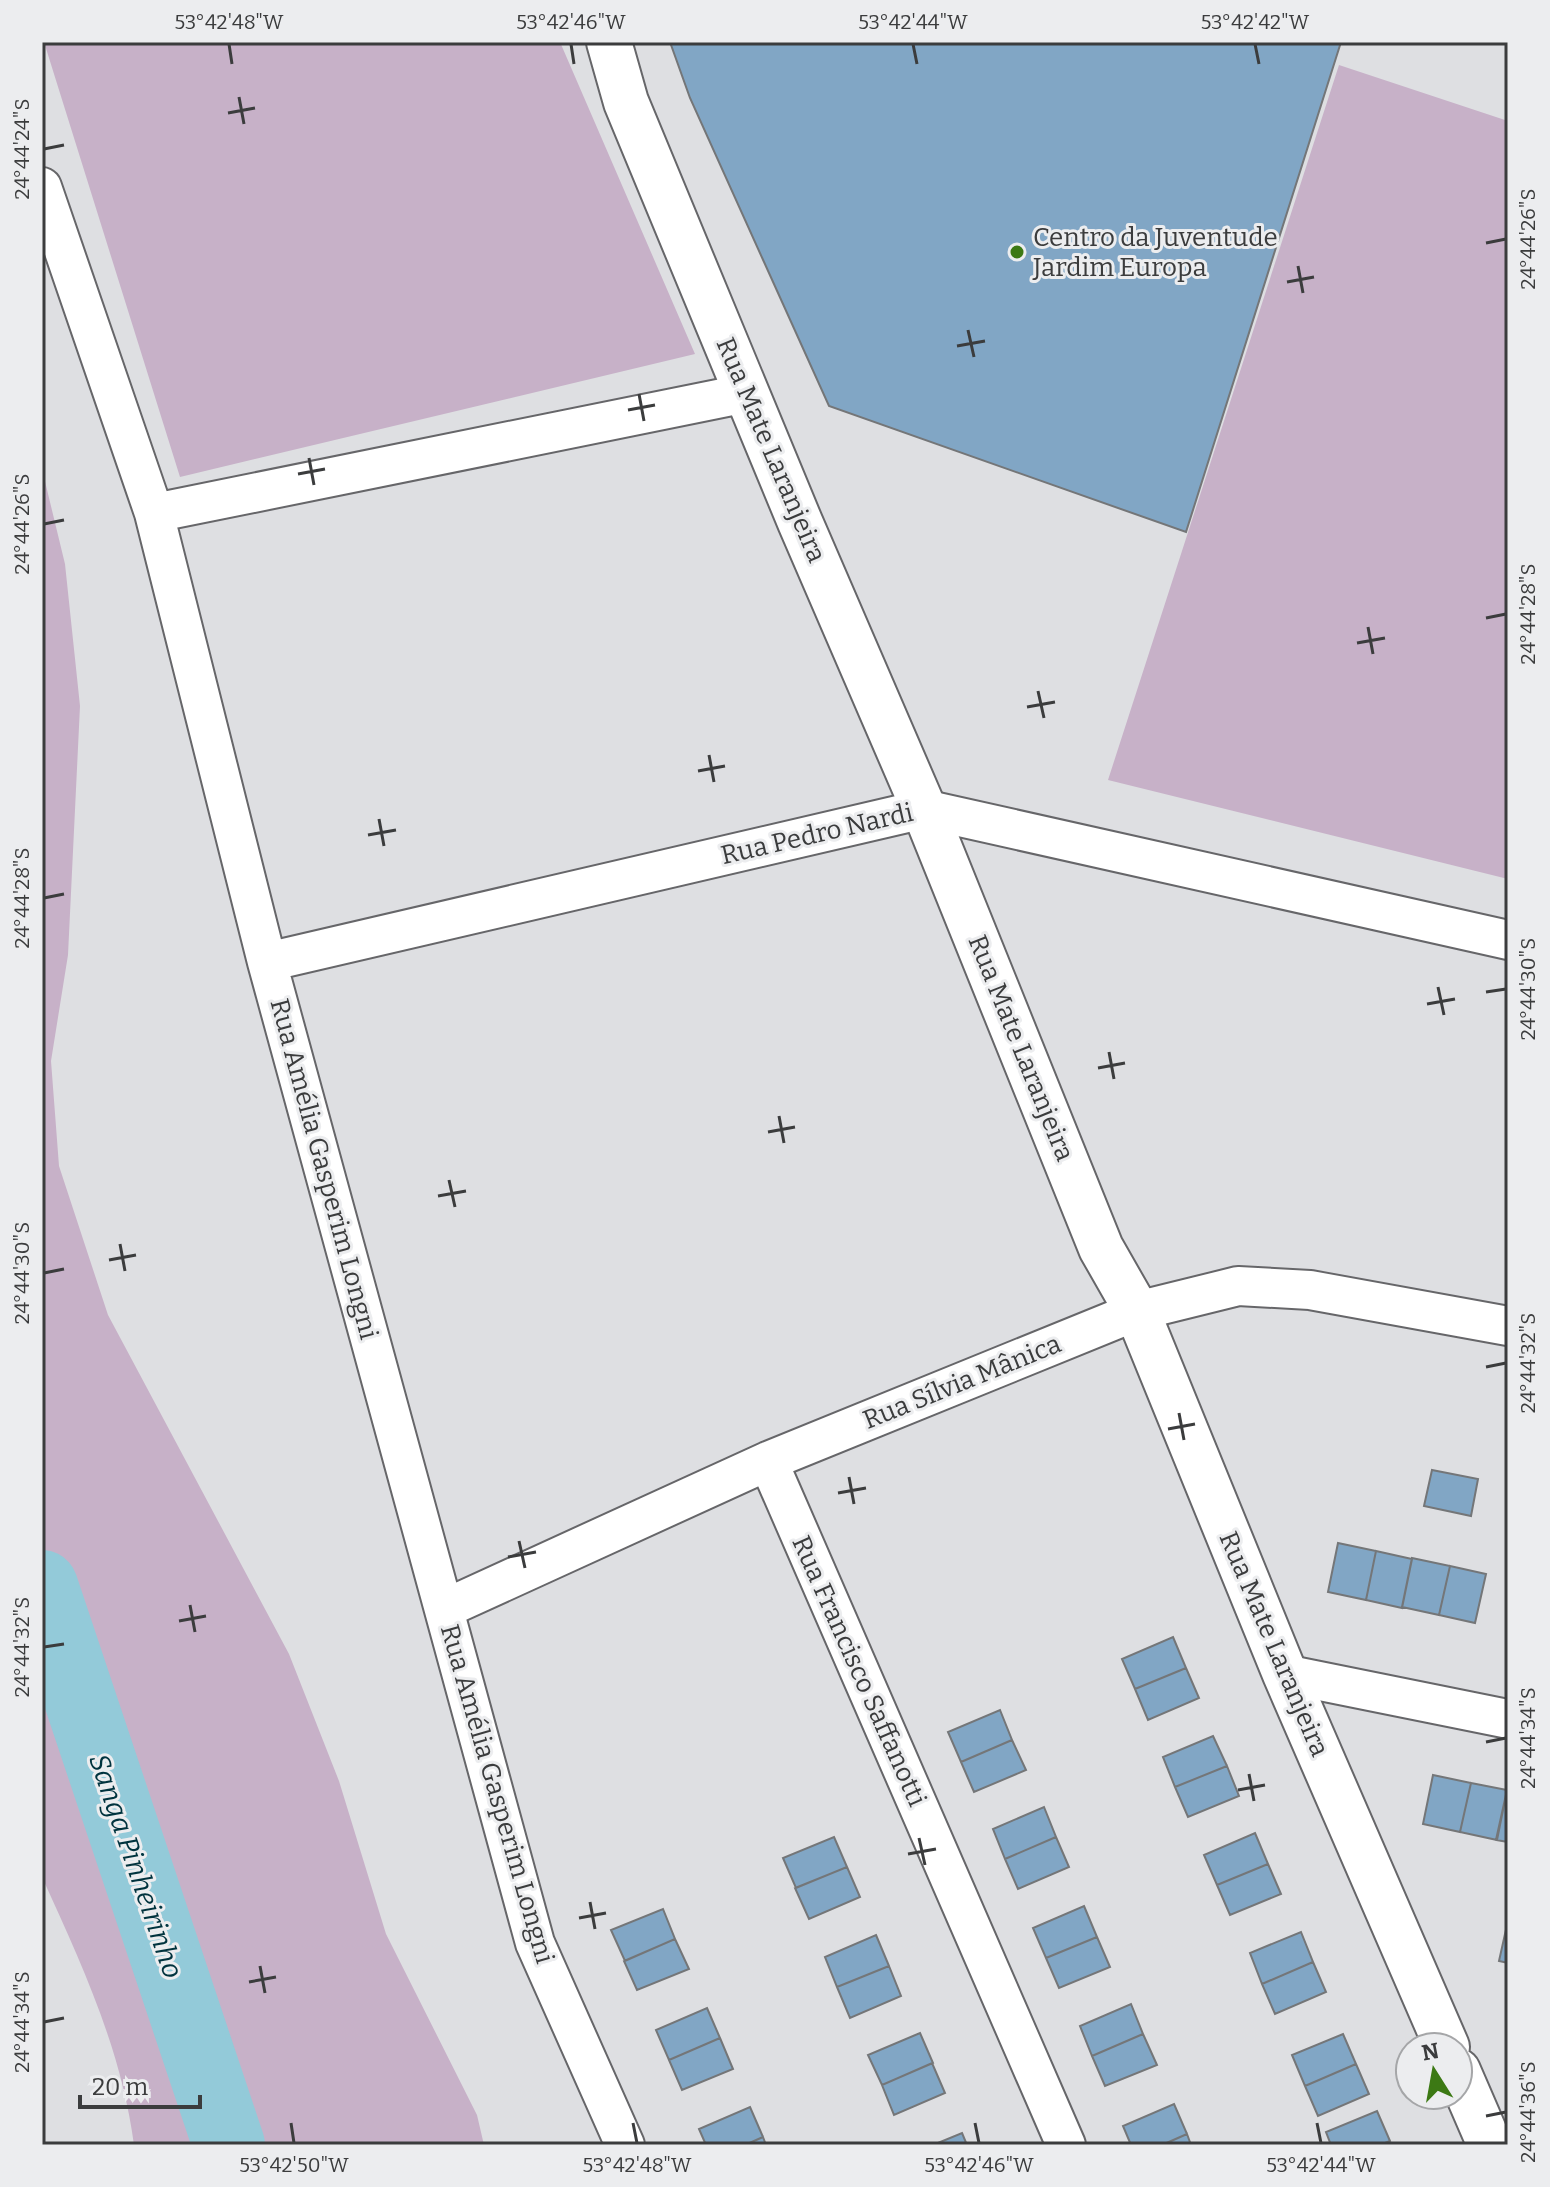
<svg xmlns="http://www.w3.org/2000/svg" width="1550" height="2187" viewBox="0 0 1550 2187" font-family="Bitter,serif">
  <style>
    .green { fill: #c7b1c8 }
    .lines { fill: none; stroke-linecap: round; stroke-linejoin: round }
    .river { stroke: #93cad9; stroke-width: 72 }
    .building { fill: #81a6c5; stroke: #747678; stroke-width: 2 }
    .minor-casing { stroke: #666669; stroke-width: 42 }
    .tertiary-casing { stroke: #666669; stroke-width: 48 }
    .minor { stroke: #fff; stroke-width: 38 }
    .tertiary { stroke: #fff; stroke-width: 44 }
    .ticks { fill: none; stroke: #3b3c3d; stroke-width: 3 }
    .poi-dot { fill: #3c7914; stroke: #ecedef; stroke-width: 3 }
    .labels { text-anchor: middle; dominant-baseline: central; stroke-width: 6; stroke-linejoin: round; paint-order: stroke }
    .poi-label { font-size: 26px; fill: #3b3c3d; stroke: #ecedef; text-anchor: start }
    .street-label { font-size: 26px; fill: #3b3c3d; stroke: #ecedef }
    .water-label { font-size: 28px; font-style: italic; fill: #00333e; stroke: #ecedef }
    .neatline { fill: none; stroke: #3b3c3d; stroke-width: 3 }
    .ticks-label { font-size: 20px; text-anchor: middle; fill: #3b3c3d }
  </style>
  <rect width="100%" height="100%" fill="#dedfe2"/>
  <!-- green -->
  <path class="green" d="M44,42H560L695,354L180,477Z
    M1339,65L1508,121V879L1108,780Z
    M42,469L65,564L80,706L68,955L51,1061L59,1166L108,1315L289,1654L339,1781L386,1934L477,2115L484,2145H134C121,2048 82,1965 42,1877Z"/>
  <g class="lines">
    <!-- river -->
    <path class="river" d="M42,1586L229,2145"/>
  </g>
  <!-- building -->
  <path class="building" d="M670,42H1341L1186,532L829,406L690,98Z
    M1432,1470L1478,1479L1471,1516L1424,1506Z
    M1338,1543L1376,1551L1366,1600L1328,1592Z
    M1376,1551L1412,1559L1402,1608L1366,1600Z
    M1412,1558L1450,1566L1439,1615L1402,1607Z
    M1450,1566L1486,1574L1475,1623L1439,1615Z
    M1173,1637L1186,1668L1135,1689L1122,1659Z
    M1186,1668L1199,1698L1148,1720L1135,1689Z
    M1000,1710L1012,1740L961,1762L948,1732Z
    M1213,1736L1227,1766L1175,1787L1163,1757Z
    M1012,1740L1026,1770L974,1792L961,1762Z
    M1227,1766L1239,1796L1188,1817L1175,1787Z
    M1433,1775L1471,1783L1460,1832L1423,1824Z
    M1471,1783L1507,1790L1497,1840L1460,1832Z
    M1507,1790L1508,1791V1842L1496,1840Z
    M1044,1807L1056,1837L1005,1859L993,1829Z
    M1255,1833L1268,1864L1217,1885L1204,1855Z
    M834,1837L847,1867L796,1888L783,1858Z
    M1056,1837L1069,1867L1018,1889L1005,1859Z
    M1268,1864L1281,1894L1230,1915L1217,1885Z
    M847,1867L860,1897L809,1919L795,1888Z
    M1084,1906L1097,1937L1046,1958L1033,1928Z
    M663,1909L675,1939L625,1961L611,1930Z
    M1507,1925H1508V1963L1499,1961Z
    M1301,1932L1313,1962L1262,1984L1250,1953Z
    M876,1935L889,1966L837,1987L825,1957Z
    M1097,1937L1110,1967L1059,1988L1046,1958Z
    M675,1939L689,1969L637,1990L624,1961Z
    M1313,1962L1326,1992L1275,2014L1262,1984Z
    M889,1966L901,1996L850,2018L837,1987Z
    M1131,2004L1143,2034L1092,2056L1080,2026Z
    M707,2008L720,2038L669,2060L656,2030Z
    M920,2033L933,2063L882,2085L868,2055Z
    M1143,2034L1157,2065L1105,2086L1092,2056Z
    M1343,2034L1356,2064L1305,2086L1292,2055Z
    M720,2038L733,2069L682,2090L669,2060Z
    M932,2063L945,2093L894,2115L882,2085Z
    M1356,2064L1369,2094L1318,2116L1305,2086Z
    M1174,2104L1187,2134L1162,2145H1131L1123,2126Z
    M750,2107L763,2137L745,2145H706L699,2129Z
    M1377,2111L1390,2141L1380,2145H1331L1326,2132Z
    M962,2133L967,2145H933Z
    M1187,2134L1191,2145H1162Z
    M763,2137L766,2145H745Z"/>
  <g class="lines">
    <!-- minor casing -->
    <g class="minor-casing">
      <path id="minor" d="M42,187L154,513L267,962L535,1943L625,2145
        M154,513L747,393
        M267,962L924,809L1508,940
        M768,1461L1066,2145
        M444,1609L768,1461L1137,1311L1238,1286L1310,1290L1508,1326
        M1285,1674L1508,1719"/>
    </g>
    <!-- tertiary casing -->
    <g class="tertiary-casing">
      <path id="tertiary" d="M609,42L626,102L800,522L924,809L1101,1248L1137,1311L1285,1674L1447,2047
        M1458,2071L1490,2145"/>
    </g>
    <!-- minor -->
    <use href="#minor" class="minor"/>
    <!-- tertiary -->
    <use href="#tertiary" class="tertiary"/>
  </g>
  <!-- ticks -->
  <path class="ticks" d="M229,44L232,64M571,44L574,64M913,44L917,64M1255,44L1259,64M239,97L244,124M228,113L255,108M44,149L64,145M1486,243L1506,239M1298,266L1303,293M1287,282L1314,277M968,330L974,357M957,346L985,341M639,394L644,421M628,410L655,405M309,458L314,485M298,474L325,469M44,524L64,520M1486,618L1506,614M1368,627L1373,654M1357,643L1385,638M1038,691L1044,718M1027,707L1055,702M709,755L714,782M698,771L725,766M379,819L384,846M368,835L396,830M44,898L64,894M1438,987L1444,1015M1486,992L1506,989M1427,1004L1455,999M1109,1052L1114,1079M1098,1068L1125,1063M779,1116L784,1143M768,1132L795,1127M449,1180L455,1207M438,1196L466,1191M120,1244L125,1271M109,1260L136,1255M44,1273L64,1269M1486,1367L1506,1363M1179,1413L1184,1440M1168,1429L1195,1424M849,1477L854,1504M838,1493L866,1488M519,1541L525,1568M508,1557L536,1552M190,1605L195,1632M179,1621L206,1616M44,1647L64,1644M1486,1742L1506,1738M1249,1774L1254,1801M1238,1790L1265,1785M919,1838L925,1865M908,1854L936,1849M590,1902L595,1929M579,1918L606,1913M260,1966L265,1993M249,1982L276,1977M44,2022L64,2018M1486,2116L1506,2112M291,2123L294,2143M633,2123L637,2143M975,2123L979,2143M1317,2123L1321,2143"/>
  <!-- markers -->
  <circle class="poi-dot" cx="1017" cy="252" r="8"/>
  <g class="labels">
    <!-- poi labels -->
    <g class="poi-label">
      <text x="1033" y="237">Centro da Juventude<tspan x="1033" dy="30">Jardim Europa</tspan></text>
    </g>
    <!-- street labels -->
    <g class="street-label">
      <text transform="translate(771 450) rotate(67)">Rua Mate Laranjeira</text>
      <text transform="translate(817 834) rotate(-13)">Rua Pedro Nardi</text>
      <text transform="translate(1021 1048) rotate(68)">Rua Mate Laranjeira</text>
      <text transform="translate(324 1169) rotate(75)">Rua Amélia Gasperim Longni</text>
      <text transform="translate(962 1382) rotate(-22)">Rua Sílvia Mânica</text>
      <text transform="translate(1274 1644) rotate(67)">Rua Mate Laranjeira</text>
      <text transform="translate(859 1671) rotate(66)">Rua Francisco Saffanotti</text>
      <text transform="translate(497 1794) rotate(74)">Rua Amélia Gasperim Longni</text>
    </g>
    <!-- water labels -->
    <g class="water-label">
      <text transform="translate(136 1866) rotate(71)">Sanga Pinheirinho</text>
    </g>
  </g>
  <!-- border -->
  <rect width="1550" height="2187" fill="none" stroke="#ecedef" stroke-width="88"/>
  <!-- north arrow -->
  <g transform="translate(1434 2071) rotate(349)"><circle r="38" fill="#ecedef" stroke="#a5a6a8" stroke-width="2"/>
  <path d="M0-6L14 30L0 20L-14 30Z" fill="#3c7914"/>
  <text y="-12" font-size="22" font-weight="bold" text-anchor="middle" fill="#3b3c3d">N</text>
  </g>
  <!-- scale -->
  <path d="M80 2095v12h120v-12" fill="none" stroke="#3b3c3d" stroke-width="4"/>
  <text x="92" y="2095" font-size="24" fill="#3b3c3d" stroke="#ecedef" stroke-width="6" paint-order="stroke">20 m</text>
  <rect x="44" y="44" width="1462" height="2099" class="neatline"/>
  <g class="ticks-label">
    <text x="229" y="29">53°42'48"W</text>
    <text x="571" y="29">53°42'46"W</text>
    <text x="913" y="29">53°42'44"W</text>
    <text x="1255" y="29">53°42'42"W</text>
    <text transform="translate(22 149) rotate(-90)" y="7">24°44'24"S</text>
    <text transform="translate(1528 239) rotate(-90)" y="7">24°44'26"S</text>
    <text transform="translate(22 524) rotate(-90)" y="7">24°44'26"S</text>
    <text transform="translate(1528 614) rotate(-90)" y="7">24°44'28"S</text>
    <text transform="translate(22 898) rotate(-90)" y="7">24°44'28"S</text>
    <text transform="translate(1528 989) rotate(-90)" y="7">24°44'30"S</text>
    <text transform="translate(22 1273) rotate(-90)" y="7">24°44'30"S</text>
    <text transform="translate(1528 1363) rotate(-90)" y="7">24°44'32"S</text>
    <text transform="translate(22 1647) rotate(-90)" y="7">24°44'32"S</text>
    <text transform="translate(1528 1738) rotate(-90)" y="7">24°44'34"S</text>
    <text transform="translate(22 2022) rotate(-90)" y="7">24°44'34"S</text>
    <text transform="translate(1528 2112) rotate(-90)" y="7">24°44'36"S</text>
    <text x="294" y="2172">53°42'50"W</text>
    <text x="637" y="2172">53°42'48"W</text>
    <text x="979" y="2172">53°42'46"W</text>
    <text x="1321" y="2172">53°42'44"W</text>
  </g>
</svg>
